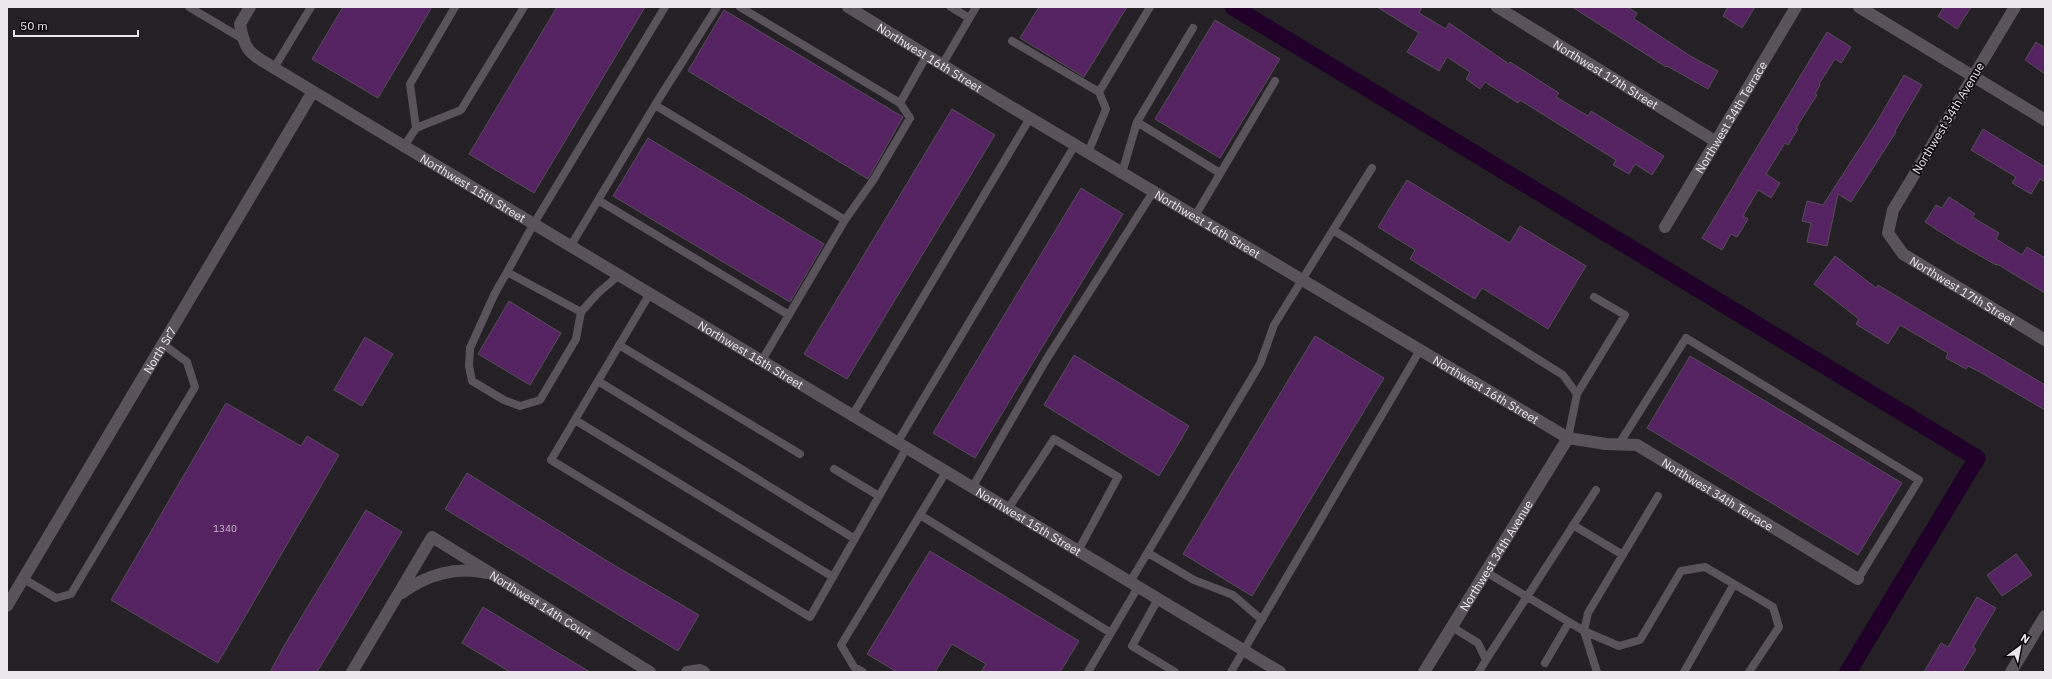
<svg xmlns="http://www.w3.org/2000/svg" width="2052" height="679" viewBox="0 0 2052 679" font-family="'IBM Plex Sans',sans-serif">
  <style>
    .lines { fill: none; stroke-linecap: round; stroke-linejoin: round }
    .canal { stroke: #200029; stroke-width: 17 }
    .building { fill: #562362; stroke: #554e57 }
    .lane { stroke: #5a535c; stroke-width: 8 }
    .street { stroke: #5a535c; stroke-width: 12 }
    .labels { text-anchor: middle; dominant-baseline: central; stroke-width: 3.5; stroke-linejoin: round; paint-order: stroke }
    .number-label { font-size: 10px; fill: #c6b6ca }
    .street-label { font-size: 12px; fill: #ece7ed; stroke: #0c0a0d }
  </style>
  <rect width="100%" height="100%" fill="#251f26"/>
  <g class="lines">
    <!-- canal -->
    <path class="canal" d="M1233,7L1977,458L1848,672"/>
  </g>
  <!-- building -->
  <path class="building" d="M343,7H432L378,98L312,59Z
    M557,7H645L534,193L469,154Z
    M1039,7H1127L1084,77L1020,38Z
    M1377,7H1422L1419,13L1446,29L1449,23L1509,64L1510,62L1559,93L1556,97L1588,116L1591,111L1664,156L1652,175L1635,164L1629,174L1613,165L1616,160L1520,100L1518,103L1485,82L1480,89L1466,79L1470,72L1447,57L1439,71L1407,52L1419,33Z
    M1572,7H1627L1637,13L1634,19L1692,57L1718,71L1708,89L1667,66L1666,67Z
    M1728,7H1755L1742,28L1723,16Z
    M1944,7H1971L1957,29L1938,16Z
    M724,10L903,117L868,179L688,71Z
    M1215,20L1280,59L1220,158L1155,119Z
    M1827,32L1851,47L1841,63L1835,59L1819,84L1820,85L1815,94L1817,95L1796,128L1798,129L1788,145L1785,143L1766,174L1780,183L1771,198L1758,190L1743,216L1748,219L1737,237L1731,234L1722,250L1702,238Z
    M2036,42L2045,48V74L2025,60Z
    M1904,75L1922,85L1895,131L1896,132L1851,202L1838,194L1827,246L1807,242L1811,223L1802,221L1807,201L1823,205L1878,120Z
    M952,109L995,135L847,379L804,354Z
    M1983,129L2045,167V182L2040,179L2031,194L2012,183L2016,177L1971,150Z
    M648,138L824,244L790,302L613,196Z
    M1407,180L1510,243L1520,226L1586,266L1548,329L1482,288L1475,299L1410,259L1415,250L1378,227Z
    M1081,188L1123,214L975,458L933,433Z
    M1949,197L1975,214L1972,217L1999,233L1996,239L2022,255L2027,247L2045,258V293L1997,264L1996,265L1956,242L1925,222L1936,205L1942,208Z
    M1835,256L1876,288L1878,285L2045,385V410L1980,372L1968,366L1966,369L1946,358L1948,353L1900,325L1888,344L1856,324L1859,319L1814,284Z
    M509,301L561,333L530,385L478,354Z
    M1315,336L1384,378L1252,596L1183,554Z
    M365,337L393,354L362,406L334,390Z
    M1074,355L1189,426L1159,476L1044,405Z
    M1690,356L1902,483L1858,555L1647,428Z
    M226,403L301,446L307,436L339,455L218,663L111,600Z
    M467,473L607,561L699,615L678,651L445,509Z
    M366,510L402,532L317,672H270L284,646Z
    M930,551L1079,641L1060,672H981L986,664L952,644L935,672H897L867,654Z
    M2016,554L2032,575L2002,596L1987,575Z
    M1977,597L1996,608L1973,647L1976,649L1962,672H1924L1941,643L1948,647Z
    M483,607L555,651L590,672H510L462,643Z"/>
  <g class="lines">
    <!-- lane -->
    <path class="lane" d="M189,7L243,39
      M740,7L900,103L927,55
      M951,7L969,18
      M1193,28L1137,122L1220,173
      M1012,41L1099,92
      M942,65L976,7
      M274,68L311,7
      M655,105L717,7
      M416,128L410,84L455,7
      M403,148L416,128L461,110L524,7
      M1088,153L1106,109L1099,92L1150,7
      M1122,173L1137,122
      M598,200L789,315
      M1195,216L1275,81
      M845,220L874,179L910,118L900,103
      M1333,230L1372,168
      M570,247L655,105L845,220L761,362
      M507,272L495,293L470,348L469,366L472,381L504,400L520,406L540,400L576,339L581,312
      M618,276L598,293L581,312L507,272L533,225L665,7
      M649,295L551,460L810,617L906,449
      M619,345L800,454
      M598,381L855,539
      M852,416L1030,118
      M575,420L833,577
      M1568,438L1577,394L1625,315L1594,297
      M897,443L1075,145
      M1619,444L1686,338L1919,480L1858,579
      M834,469L879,496
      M972,488L1046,360L1153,192
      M1658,496L1588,613L1584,631L1619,646L1640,640L1681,571L1705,567L1773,607L1779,627L1749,672
      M1008,509L1054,439L1118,477L1078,551
      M920,515L1111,633
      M1573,525L1623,555
      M1148,553L1194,580L1233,595L1262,620
      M1486,572L1584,631L1597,672
      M24,579L56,598L71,594L195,387L187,362L164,345
      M1130,582L1260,364L1274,325L1333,230L1563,375L1577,394
      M1158,599L1132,646L1175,672
      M1452,627L1478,643L1486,660L1479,672
      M1486,660L1596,490
      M1545,663L1569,622
      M863,672L854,667L841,645L946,472
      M1088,672L1138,587
      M1231,672L1420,350
      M1684,672L1734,584"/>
    <!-- street -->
    <g class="street">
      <path id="s1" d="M250,7L240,24C245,53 250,53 274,68L1280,672"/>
      <path id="s2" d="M848,7L998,99L1568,438L1606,444L1637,445L1858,579"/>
      <path id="s3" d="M1497,7L1715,141"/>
      <path d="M1859,7L2045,120"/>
      <path id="s4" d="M2015,7L1893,210L1888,233L1903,254L2045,340"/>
      <path id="s5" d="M1665,227L1796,7"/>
      <path d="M402,593C426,575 456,566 486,573"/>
      <path id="s6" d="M7,606L312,93"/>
      <path id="s7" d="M352,672L432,537L650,672"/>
      <path d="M687,672L700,670L704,672"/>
      <path id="s8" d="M1424,672L1568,438"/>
      <path d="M2011,672L2045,616"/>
    </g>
  </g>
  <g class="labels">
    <!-- number labels -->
    <g class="number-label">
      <text x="225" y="528">1340</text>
    </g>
    <!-- street labels -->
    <g class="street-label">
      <text stroke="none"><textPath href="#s2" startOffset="96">Northwest 16th Street</textPath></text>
      <text stroke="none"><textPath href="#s3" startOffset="128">Northwest 17th Street</textPath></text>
      <text stroke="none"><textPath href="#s5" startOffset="128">Northwest 34th Terrace</textPath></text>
      <text transform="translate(1948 118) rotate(-59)">Northwest 34th Avenue</text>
      <text stroke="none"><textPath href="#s1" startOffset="311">Northwest 15th Street</textPath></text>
      <text stroke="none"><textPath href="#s2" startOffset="420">Northwest 16th Street</textPath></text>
      <text stroke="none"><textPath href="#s4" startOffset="356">Northwest 17th Street</textPath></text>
      <text stroke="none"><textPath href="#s6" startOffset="298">North Sr7</textPath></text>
      <text stroke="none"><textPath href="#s1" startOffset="635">Northwest 15th Street</textPath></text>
      <text stroke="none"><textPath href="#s2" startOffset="744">Northwest 16th Street</textPath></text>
      <text stroke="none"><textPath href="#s2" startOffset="1003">Northwest 34th Terrace</textPath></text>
      <text stroke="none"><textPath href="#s1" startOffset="959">Northwest 15th Street</textPath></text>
      <text stroke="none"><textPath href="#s8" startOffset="137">Northwest 34th Avenue</textPath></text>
      <text stroke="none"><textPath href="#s7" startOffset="285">Northwest 14th Court</textPath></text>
    </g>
  </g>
  <!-- border -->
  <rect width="2052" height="679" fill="none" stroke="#ece7ed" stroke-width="16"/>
  <!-- north arrow -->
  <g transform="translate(2020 647) rotate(32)" stroke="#0c0a0d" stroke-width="3" paint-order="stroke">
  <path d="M0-3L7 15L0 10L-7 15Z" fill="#ece7ed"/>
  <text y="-6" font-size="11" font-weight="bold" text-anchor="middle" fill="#ece7ed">N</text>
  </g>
  <!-- scale -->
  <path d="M14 30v6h124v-6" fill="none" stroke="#ece7ed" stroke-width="2"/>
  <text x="20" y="30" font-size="12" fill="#ece7ed" stroke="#0c0a0d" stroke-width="3" paint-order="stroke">50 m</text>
</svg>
